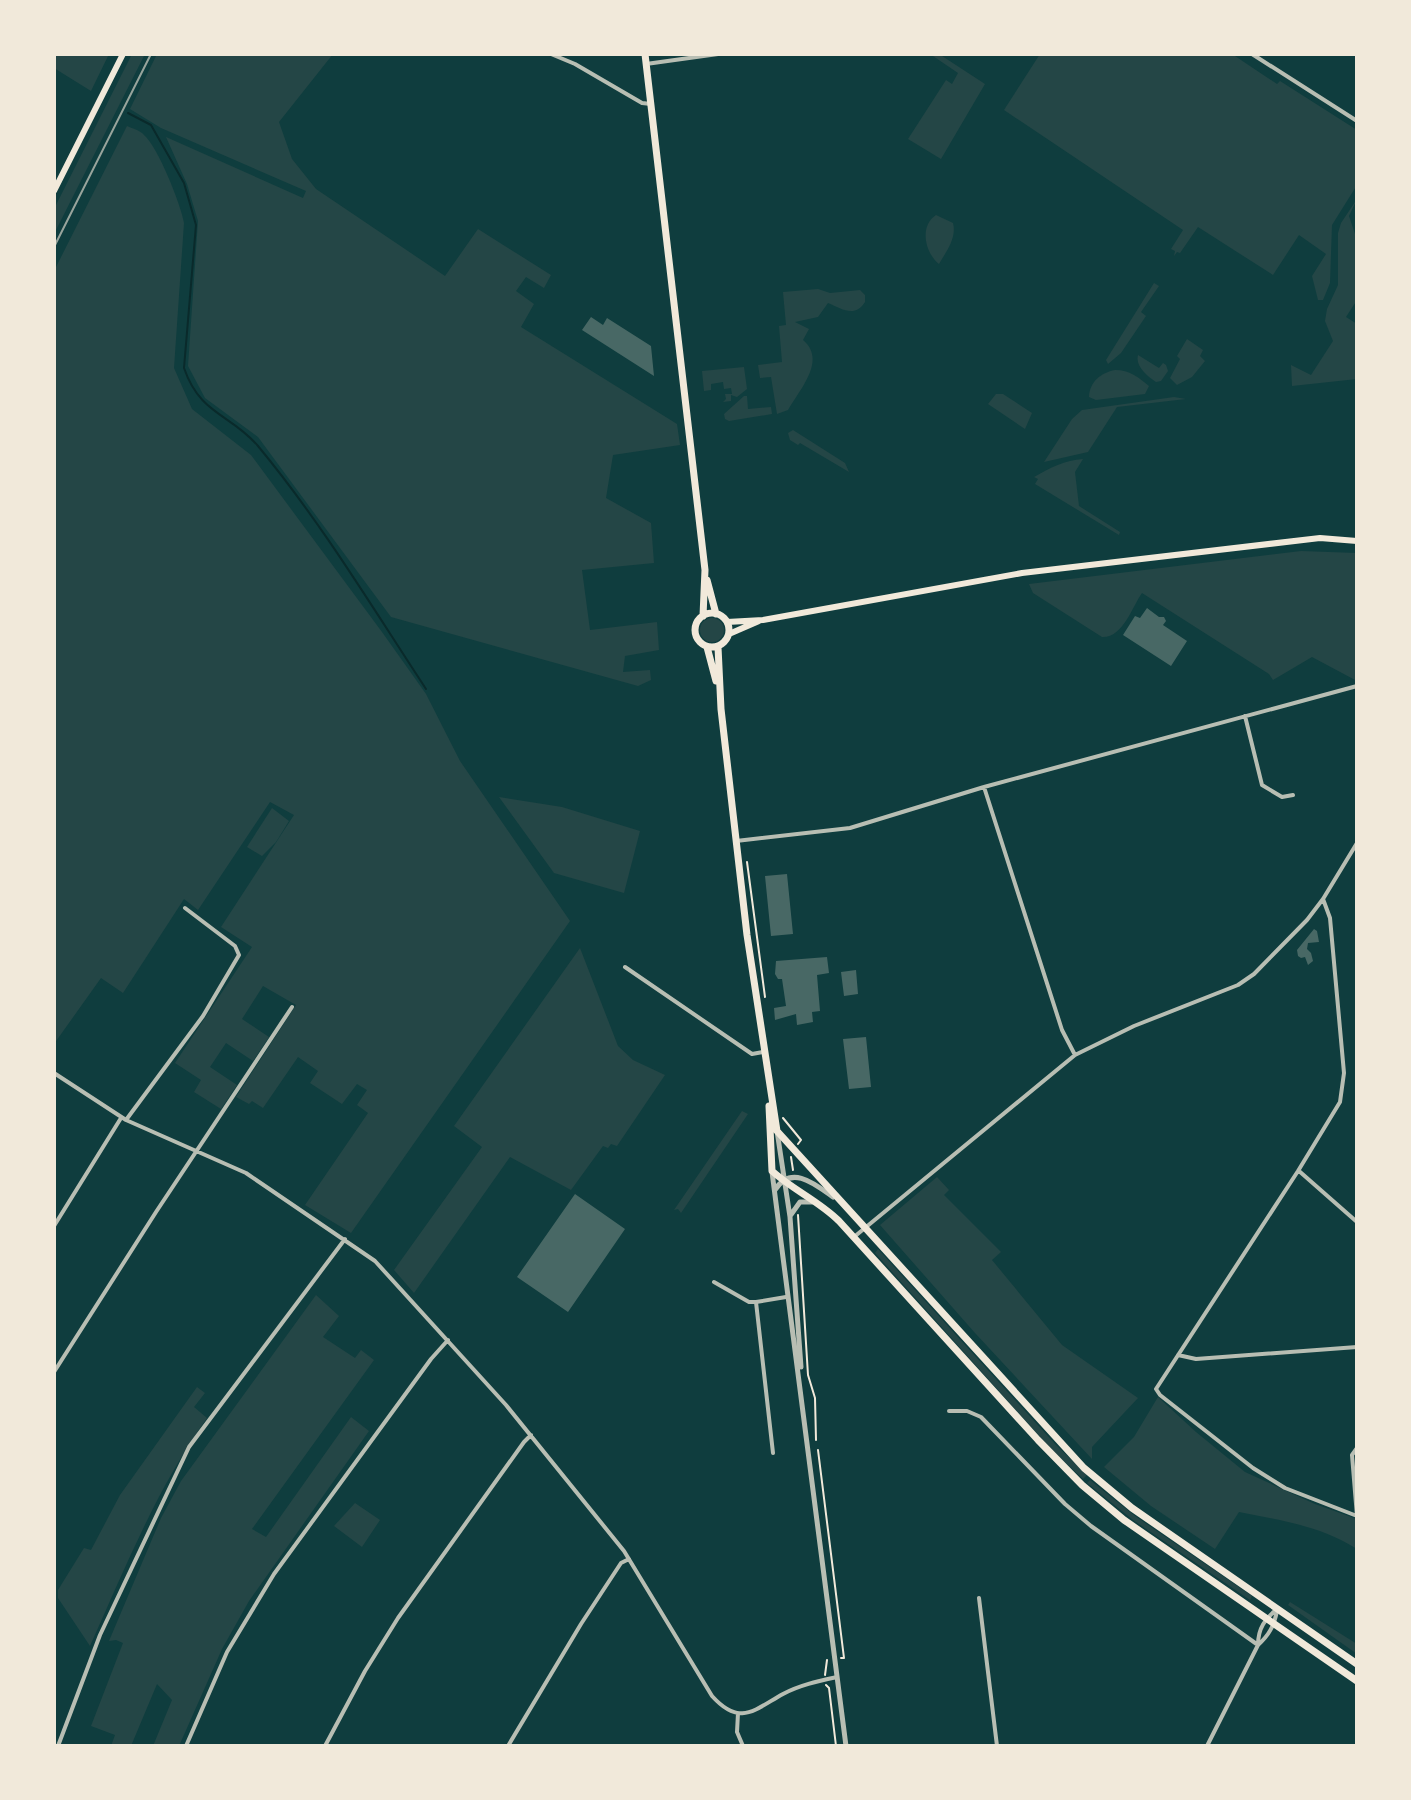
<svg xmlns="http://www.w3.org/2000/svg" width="1411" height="1800" viewBox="0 0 1411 1800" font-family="'DM Sans',sans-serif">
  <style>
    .green { fill: #244646 }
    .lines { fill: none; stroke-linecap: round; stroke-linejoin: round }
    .stream { stroke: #0a2a2b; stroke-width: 2 }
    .building { fill: #486865 }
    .path { stroke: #f1e9da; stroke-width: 2 }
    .minor { stroke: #b8beb3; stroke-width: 4 }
    .tertiary { stroke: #b8beb3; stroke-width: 5 }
    .secondary { stroke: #f1e9da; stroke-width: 6 }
    .primary { stroke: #f1e9da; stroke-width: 7 }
    .rail { stroke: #97a49c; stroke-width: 2 }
  </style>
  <rect width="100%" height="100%" fill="#0f3d3e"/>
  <!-- green -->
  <path class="green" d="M54,54H109L91,91L54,68Z
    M132,54H145L54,234V209Z
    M157,54H333L279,122L292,159L316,189L445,276L478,229L551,275L544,288L526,277L516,291L534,304L521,327L677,424L680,445L613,455L606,498L651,523L654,563L582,570L590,630L657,622L659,650L625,656L623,672L650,670L651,680L638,686L391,617L258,437L205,398L188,366L198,221L187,184L166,137L303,198L306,191L161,128L130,109Z
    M930,54H939L985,84L941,159L908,139L946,80L952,84L958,73Z
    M1040,54H1232L1277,84L1280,81L1357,130V185L1332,225L1330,283L1323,300H1318L1312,276L1326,254L1299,235L1273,275L1198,227L1180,253L1177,252L1174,256L1175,251L1171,249L1183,230L1004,110Z
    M127,126C133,129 140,130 144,135C158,147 181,205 184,223L174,368L192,409L251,455L382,632L426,694L460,761L570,921L351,1233L305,1205L368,1113L357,1105L367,1090L357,1084L342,1104L310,1083L318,1071L298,1057L263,1108L252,1101L249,1104L236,1097L296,1005L263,986L242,1019L269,1037L253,1061L226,1043L210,1067L237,1085L221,1109L194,1092L201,1080L175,1063L252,947L221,927L294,815L270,802L198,910L184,899L123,993L101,978L54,1044V271Z
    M1357,199L1349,216L1357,240V300L1346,317L1357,324V379L1292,386L1291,365L1311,375L1333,341L1325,321L1327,309L1338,285V233L1341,223Z
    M936,215L953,223C957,238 946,252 939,264C925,253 919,226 936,215Z
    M1154,283L1159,286L1141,312L1146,316L1121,353L1108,364L1106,360Z
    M818,289L830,293L860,290L865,295V302C855,318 842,309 828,303L818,317L795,322L809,329L803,340C827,360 800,389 788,410L777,414L771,377L760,378L758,365L782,362L779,326L786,325L783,292Z
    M1187,339L1203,350L1200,356L1205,361L1192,377L1177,385L1170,378L1180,359L1177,356Z
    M1138,355L1159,368L1163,363L1166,365L1168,371L1161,381L1156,382C1147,376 1135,366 1138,355Z
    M744,367L747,389L737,397L731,395V401L723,402L726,399L725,394H732L731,388L724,389L723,382L711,384V390L704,391L702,371Z
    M1115,370C1130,370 1138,377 1149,386L1145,394L1096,400L1089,397C1090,381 1101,373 1115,370Z
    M996,394H1003L1032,413L1025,429L988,404Z
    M744,396H747L748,409L771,407L772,414L729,421L725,419L724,414Z
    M1174,397L1186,399L1117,407L1088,452L1044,462L1072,419L1082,410Z
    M793,430L845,463L849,472L800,443L798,445L790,440L788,433Z
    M1083,459L1075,472L1079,506L1120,532L1119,535L1035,484L1038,479L1034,477C1050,468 1065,460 1083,459Z
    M1301,551L1357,553V681L1312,657L1273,680L1269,674L1142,593C1132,607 1123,638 1102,637L1033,593L1029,584Z
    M700 630a12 12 0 1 1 24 0a12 12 0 1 1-24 0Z
    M499,797L562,807L640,831L624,893L554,873Z
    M272,808L289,821L276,842L262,856L247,847Z
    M580,948L618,1046L633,1060L665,1075L617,1146L611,1144L608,1148L603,1146L571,1190L510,1157L414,1293L394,1270L482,1147L454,1126Z
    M742,1111L748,1114L681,1213L678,1209L674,1210Z
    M937,1177L949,1190L944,1195L1001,1252L992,1260L1062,1345L1138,1398L1092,1447V1459L975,1333L880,1225Z
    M878,1249L1056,1445L1087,1475L1083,1479L1052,1450L875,1253Z
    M316,1295L339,1316L323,1337L355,1358L361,1350L374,1360L252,1529L266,1537L351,1417L369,1431L249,1601L222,1649L179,1746H153L172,1700L157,1684L131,1746H111L115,1735L91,1726L123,1643L116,1640L109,1641L161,1518L181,1481Z
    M197,1387L205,1393L194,1407L207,1418C157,1488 125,1568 90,1646L58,1598V1590L84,1548L91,1550L120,1495Z
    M1158,1397L1196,1432L1245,1472L1315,1504L1357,1519V1549C1321,1526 1280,1520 1239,1512L1215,1549L1151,1506L1104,1467L1134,1437Z
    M1090,1480L1135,1516L1252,1596L1250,1600L1133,1520L1087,1483Z
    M355,1503L380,1520L362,1547L334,1526Z
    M1290,1602L1357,1644V1654L1288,1605Z"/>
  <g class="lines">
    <!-- stream -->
    <path class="stream" d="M128,113L151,125L184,183L196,225L184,368C200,415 231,414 258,446C321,522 372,607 426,689"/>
  </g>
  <!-- building -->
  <path class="building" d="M591,317L603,325L607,318L651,346L654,376L582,330Z
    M1147,608L1159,617H1164L1166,621L1163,625L1187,641L1171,666L1123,635L1135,616L1140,618Z
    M787,874L793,934L771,936L765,876Z
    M1314,929L1317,931L1319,942L1308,943L1307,949L1311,953L1313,961L1308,965L1305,957L1301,958L1298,956L1297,950Z
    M827,957L829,973L817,975L820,1011L812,1012L813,1022L797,1025L796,1014L775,1020L774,1008L786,1006L782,979H778L775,974L776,961Z
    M856,970L858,994L844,996L841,972Z
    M866,1037L871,1087L849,1089L843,1039Z
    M575,1194L625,1229L568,1312L517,1277Z"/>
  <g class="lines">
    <!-- path -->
    <path class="path" d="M747,862L765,997
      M783,1118L801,1140L798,1144
      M791,1157L793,1170
      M798,1215L808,1375L815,1398L816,1440
      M818,1450L844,1658H841
      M825,1675L827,1660
      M826,1685L829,1688L836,1746"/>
    <!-- minor -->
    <path class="minor" d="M551,54L575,64L642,103L651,104
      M1252,54L1357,121
      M646,64L718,54
      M1245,716L1262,785L1282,797L1293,795
      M984,787L1062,1030L1075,1055
      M736,841L850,828L984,787L1357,686
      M1323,899L1330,918L1344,1073L1340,1102L1298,1171L1156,1389L1160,1395L1253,1468L1285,1488L1357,1516
      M625,967L752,1054L763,1052
      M54,1073L126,1120L246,1173L375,1261L506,1405L624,1551L712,1696C740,1727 754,1710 783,1694C800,1685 819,1681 837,1677
      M126,1120L203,1016L239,955L235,946L185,908
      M1299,1171L1357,1222
      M54,1226L121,1118
      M854,1237L1075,1055L1134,1026L1238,985L1254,974L1307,920L1323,899L1357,843
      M714,1282L749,1302H756
      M1178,1355L1196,1359L1357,1347
      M54,1372L156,1212L292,1007
      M949,1411H967L981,1417L1065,1504L1091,1526L1258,1645
      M773,1453L756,1302L786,1297
      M1357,1516L1352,1455L1357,1448
      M979,1598L997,1746
      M1258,1645C1258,1628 1265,1619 1278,1608
      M738,1713L737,1732L743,1746
      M58,1746L100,1635L189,1447L345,1239
      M186,1746L227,1652L274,1574L431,1359L448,1340
      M325,1746L365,1671L398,1618L524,1442L531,1435
      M508,1746L581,1624L621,1563L629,1559
      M1207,1746L1258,1645C1269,1635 1274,1626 1277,1611"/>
    <!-- tertiary -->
    <path class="tertiary" d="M777,1131L790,1217L801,1367
      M772,1172L846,1746
      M775,1190C791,1164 815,1184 833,1197
      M790,1216L800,1202H812"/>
    <!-- secondary -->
    <path class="secondary" d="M54,191L123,54
      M727,622L763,620L1022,573L1320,538L1357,541
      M729,634L759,621"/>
    <!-- primary -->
    <path class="primary" d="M645,54L705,570L703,616
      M707,580L716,614
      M695 630a17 17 0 1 1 34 0a17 17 0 1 1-34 0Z
      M707,647L716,681
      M718,647L721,709L747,935L777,1131L1084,1468L1132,1508L1357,1664
      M769,1106L772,1171C793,1190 819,1201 839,1221L1038,1440L1082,1485L1124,1520L1357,1681"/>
    <!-- rail -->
    <path class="rail" d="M54,247L151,54"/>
  </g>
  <!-- border -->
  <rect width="1411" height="1800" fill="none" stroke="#f1e9da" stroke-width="112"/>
</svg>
